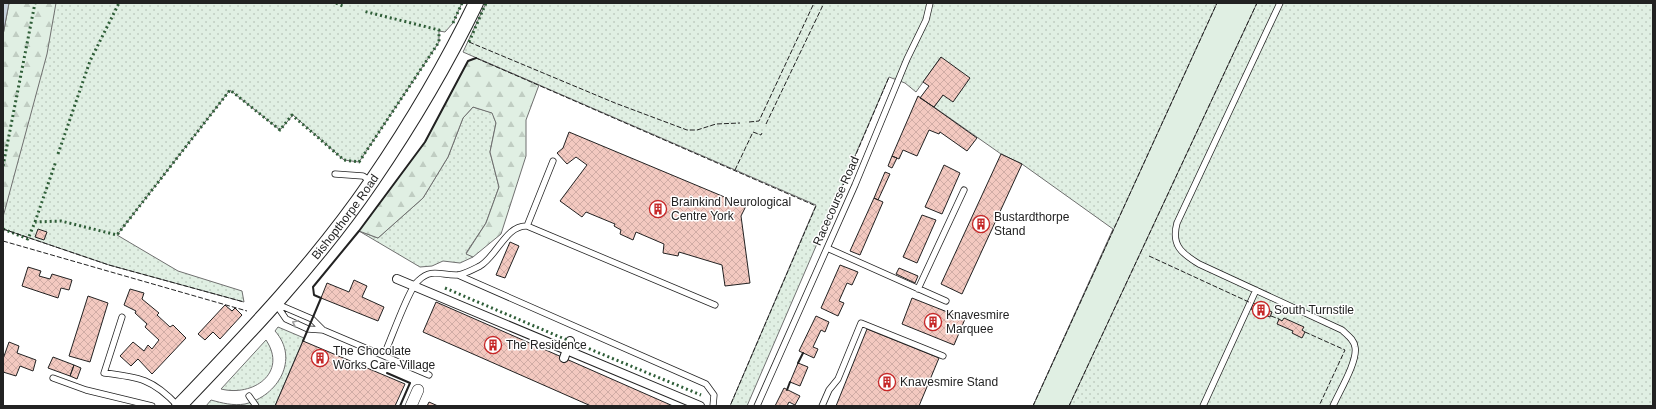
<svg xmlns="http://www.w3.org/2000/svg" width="1656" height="409" viewBox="0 0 1656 409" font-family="Helvetica,sans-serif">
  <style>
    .grass { fill: url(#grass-dots); stroke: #6f6f6f }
    .forest { fill: url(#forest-firs); stroke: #6f6f6f }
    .garden { fill: #e0efe3; stroke: #6f6f6f }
    .water { fill: #c7d3dd; stroke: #6f6f6f }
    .building { fill: url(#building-cross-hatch); stroke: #222 }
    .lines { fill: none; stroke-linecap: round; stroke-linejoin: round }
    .service-casing { stroke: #222; stroke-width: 7 }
    .pedestrian-casing { stroke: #222; stroke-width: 10 }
    .minor-casing { stroke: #222; stroke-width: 12 }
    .tertiary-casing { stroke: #222; stroke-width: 16 }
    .service { stroke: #fff; stroke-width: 5.5 }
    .pedestrian { stroke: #fff; stroke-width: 8 }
    .minor { stroke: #fff; stroke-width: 11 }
    .tertiary { stroke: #fff; stroke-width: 14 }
    .hedge { stroke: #2f5e38; stroke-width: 3; stroke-dasharray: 2 3; stroke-linecap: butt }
    .fence { stroke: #222; stroke-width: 1; stroke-dasharray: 5 2; stroke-linecap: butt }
    .wall { stroke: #222; stroke-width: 2 }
    .oneway { stroke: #9c9c9c }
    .labels { text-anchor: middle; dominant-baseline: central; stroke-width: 3; stroke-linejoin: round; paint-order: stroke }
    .street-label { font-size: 12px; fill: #222; stroke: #fff }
    .poi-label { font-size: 12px; fill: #222; stroke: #fff; text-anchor: start }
  </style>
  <defs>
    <pattern id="grass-dots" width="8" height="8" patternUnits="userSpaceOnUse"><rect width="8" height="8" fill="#e0efe3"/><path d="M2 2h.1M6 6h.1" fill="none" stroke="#c0cdc2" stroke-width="1.8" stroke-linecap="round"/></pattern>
    <pattern id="forest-firs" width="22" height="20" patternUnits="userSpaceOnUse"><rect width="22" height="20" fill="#e0efe3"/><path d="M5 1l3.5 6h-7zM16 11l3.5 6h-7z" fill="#c0cdc2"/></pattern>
    <pattern id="building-cross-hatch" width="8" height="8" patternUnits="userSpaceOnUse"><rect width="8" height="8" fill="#f3c9c0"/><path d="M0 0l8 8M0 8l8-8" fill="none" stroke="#d0aca5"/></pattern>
  </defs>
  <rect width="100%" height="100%" fill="#fff"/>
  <!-- grass -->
  <path class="grass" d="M35,3H462L453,23L445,32L439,31V42L359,162L344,160L293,115L280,130L230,90L117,235L178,271L242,291L244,302L109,265L3,229V166Z
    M486,3H1653V406H1033L1113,229L1022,164L1001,154L934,107L943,95L941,57L916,92L905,83L889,77L747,406H730L816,205L463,52Z
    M473,107L493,113L496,123L490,152L499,187L486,223L466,253L473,257L460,263L443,261L432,266L420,267L359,231L378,238L423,198L448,157L463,118Z
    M278,327L304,338L275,406H206L211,400C222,403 233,406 245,404C278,396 300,359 275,331Z
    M266,340C288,373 253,397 221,389Z"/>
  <!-- forest -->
  <path class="forest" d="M9,3H56L47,54L3,217V35Z
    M476,58L539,85L526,120V156L501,234L473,257L466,254L486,223L499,187L490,152L496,123L492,113L473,107L463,118L448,157L423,198L378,238L359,231L425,142L468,61Z"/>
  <!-- garden -->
  <path class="garden" d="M1217,3H1257L1069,406H1033Z"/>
  <!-- water -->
  <path class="water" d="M3,3H9L3,35Z"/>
  <!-- building -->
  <path class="building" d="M941,57L970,78L953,102L943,95L934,107L920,98L929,86L923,82Z
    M918,96L977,138L967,151L940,132L939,134L929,130L917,156L903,150L899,159L892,156Z
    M569,132L746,206L741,216L750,283L725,286L722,265L679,252L678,256L663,253L664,244L636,232L633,240L620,234L621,230L614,226L615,224L586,212L582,217L560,201L587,165L576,157L567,164L557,153L563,148Z
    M1001,154L1022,164L962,294L941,284Z
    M892,156L897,158L892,168L888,166Z
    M944,165L960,173L942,214L925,207Z
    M885,172L890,174L878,200L874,198Z
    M874,198L883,202L860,255L850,251Z
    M922,215L936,220L917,263L903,257Z
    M38,229L47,232L44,240L35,237Z
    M510,242L519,246L505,278L496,275Z
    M840,265L858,272L852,285L847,283L839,301L844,303L838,316L821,308Z
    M28,267L41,271L39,276L50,279L52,274L72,280L69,290L61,288L58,298L22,286Z
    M899,268L918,276L915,283L896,274Z
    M354,280L367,286L362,297L384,307L378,321L321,298L327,283L349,292Z
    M130,289L144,293L142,299L159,313L157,315L170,327L173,325L186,338L152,374L138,359L131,366L120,356L133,342L144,351L148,345L152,349L159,340L145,327L147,324L135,313L136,311L124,305Z
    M88,296L108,303L90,362L69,356Z
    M912,298L965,319L954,345L902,324Z
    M436,302L564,358L673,406H591L423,332Z
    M1253,303L1272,312L1270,317L1251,309Z
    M225,305L232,311L235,308L242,315L220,339L213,332L205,340L198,334Z
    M816,316L829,322L825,332L821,330L813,347L818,349L814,358L799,351Z
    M1284,318L1304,327L1302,330L1305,332L1302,338L1292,333L1293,331L1277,324L1279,319L1282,321Z
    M867,329L939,358L919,406H836Z
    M303,341L405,384L395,406H275Z
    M9,342L19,346L17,353L36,360L33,371L20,366L16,376L3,372V359Z
    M53,357L74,365L70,376L48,368Z
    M798,363L808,367L800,386L790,382Z
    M74,365L81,368L77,379L70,376Z
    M784,388L800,396L795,405L789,402L787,406H775Z
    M429,402L438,406H427Z"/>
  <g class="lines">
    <!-- service casing -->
    <g class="service-casing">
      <path id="service" d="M1280,3L1177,223C1171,245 1181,253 1199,264L1342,330C1347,335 1354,339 1355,347C1358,361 1339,392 1333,406
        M335,174L363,176L372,182
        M527,226L553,161
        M827,248L946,301
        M458,275L706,384L714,395L713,406
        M918,289L964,190
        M275,303L286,319L308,329L323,330L429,375
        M277,304L312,319L323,330
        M122,317L104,373C139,377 153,379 178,406
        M384,355C390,342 409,288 418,281C432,267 442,276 458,275C465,274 474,269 480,266C497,256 506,225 527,226L715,305
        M53,378L86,390L152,406
        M249,396L256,406
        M757,406L855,185L907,59L926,20L930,3
        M822,406L829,390L838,379L861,323L943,356
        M1203,406L1256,290"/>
    </g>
    <!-- pedestrian casing -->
    <g class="pedestrian-casing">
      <path id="pedestrian" d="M397,279L700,406
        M564,358L570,341"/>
    </g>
    <!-- minor casing -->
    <g class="minor-casing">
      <path id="minor" d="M411,406L418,390"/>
    </g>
    <!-- tertiary casing -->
    <g class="tertiary-casing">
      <g id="tertiary">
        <path id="s1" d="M179,406C247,335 317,262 372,181C411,124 446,65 476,3"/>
      </g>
    </g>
    <!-- service -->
    <use href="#service" class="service"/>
    <!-- pedestrian -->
    <use href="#pedestrian" class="pedestrian"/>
    <!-- minor -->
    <use href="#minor" class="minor"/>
    <!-- tertiary -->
    <use href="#tertiary" class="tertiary"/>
    <!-- hedge -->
    <path class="hedge" d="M336,3L345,7
      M453,23L462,3
      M469,42L486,3
      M58,154L90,61L119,3
      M3,166L35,3
      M35,222L56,161
      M3,229L28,239L35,222L61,221L117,235L230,90L280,130L292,115L344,160L359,162L439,42V30L363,11
      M445,288L567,340
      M575,343L701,395"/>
    <!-- fence -->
    <path class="fence" d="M469,42L615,103L687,130H697L716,124L740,123
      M476,58L816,206L730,406
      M749,122L759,121L814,3
      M766,124L824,3
      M735,170L753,132L761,135L762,133
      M848,173L889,77
      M838,198L845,181
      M3,229L109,265L244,302
      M3,241L247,311
      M1149,256L1251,303
      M1271,316L1279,319
      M1305,332L1345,350L1319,406
      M1033,406L1217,3
      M1069,406L1257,3"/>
    <!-- wall -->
    <path class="wall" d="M303,341L321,298L314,295L313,287L359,231L425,142L468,61L476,58
      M798,363L803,353
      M387,373L410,383L400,406
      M787,390L790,382
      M206,406H212"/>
  </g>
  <!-- one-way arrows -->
  <defs><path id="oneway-chevron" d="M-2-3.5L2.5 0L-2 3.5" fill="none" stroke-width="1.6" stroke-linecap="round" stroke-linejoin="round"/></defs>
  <use class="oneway" href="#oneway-chevron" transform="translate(295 323) rotate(-155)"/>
  <!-- icons -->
  <defs>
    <g id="building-ring" transform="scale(0.9)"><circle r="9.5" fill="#fff" stroke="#c62828" stroke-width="1.5"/><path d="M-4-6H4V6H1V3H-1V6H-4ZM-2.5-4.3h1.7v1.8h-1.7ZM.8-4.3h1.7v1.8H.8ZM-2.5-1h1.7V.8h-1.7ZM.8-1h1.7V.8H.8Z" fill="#c62828"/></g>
  </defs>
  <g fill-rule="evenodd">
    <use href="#building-ring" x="658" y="209"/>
    <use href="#building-ring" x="981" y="224"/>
    <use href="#building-ring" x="1261" y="310"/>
    <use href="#building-ring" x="933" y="322"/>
    <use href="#building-ring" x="493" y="345"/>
    <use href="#building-ring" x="320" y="358"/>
    <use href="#building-ring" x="887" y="382"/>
  </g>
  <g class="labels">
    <!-- street labels -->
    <g class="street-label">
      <text transform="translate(836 201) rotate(-66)">Racecourse Road</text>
      <text stroke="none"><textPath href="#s1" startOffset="252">Bishopthorpe Road</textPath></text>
    </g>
    <!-- poi labels -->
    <g class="poi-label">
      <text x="671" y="202">Brainkind Neurological<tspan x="671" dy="14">Centre York</tspan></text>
      <text x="994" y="217">Bustardthorpe<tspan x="994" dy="14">Stand</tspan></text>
      <text x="1274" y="310">South Turnstile</text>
      <text x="946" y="315">Knavesmire<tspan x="946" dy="14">Marquee</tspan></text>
      <text x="506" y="345">The Residence</text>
      <text x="333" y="351">The Chocolate<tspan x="333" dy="14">Works Care Village</tspan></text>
      <text x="900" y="382">Knavesmire Stand</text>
    </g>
  </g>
  <!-- border -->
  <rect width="1656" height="409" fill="none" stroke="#222222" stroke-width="8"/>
</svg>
